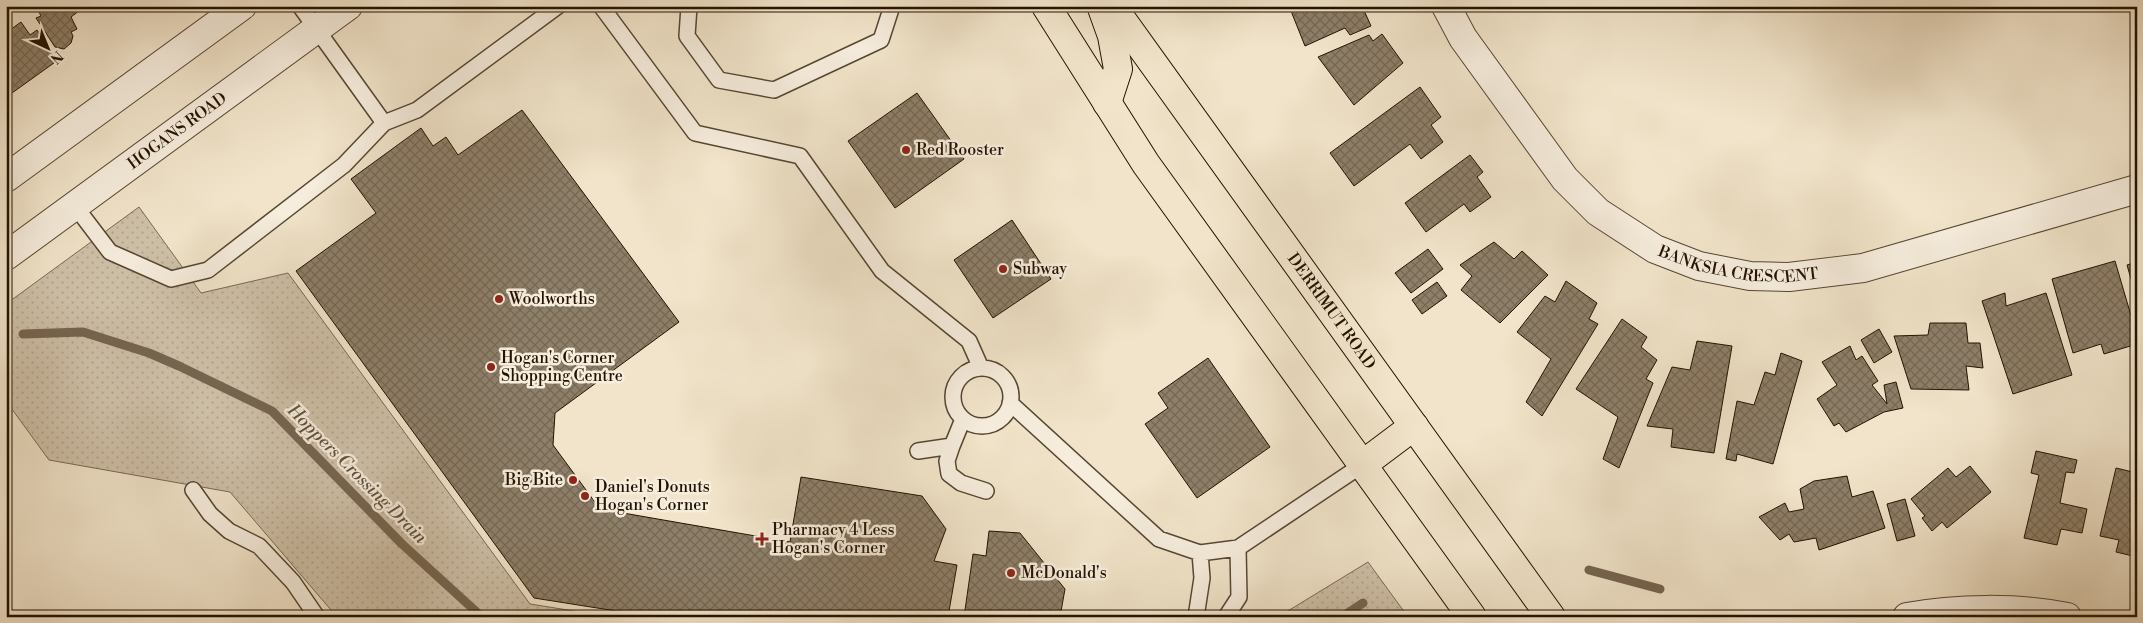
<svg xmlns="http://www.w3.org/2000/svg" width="2143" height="623" viewBox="0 0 2143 623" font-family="'Libre Bodoni',serif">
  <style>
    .park { fill: url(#park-dots); stroke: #786954 }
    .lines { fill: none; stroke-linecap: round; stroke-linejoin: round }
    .stream { stroke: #756550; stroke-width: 9 }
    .building { fill: url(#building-cross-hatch); stroke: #231200 }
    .service-casing { stroke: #564632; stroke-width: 18 }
    .minor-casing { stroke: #564632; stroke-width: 30 }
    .tertiary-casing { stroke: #564632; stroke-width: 30 }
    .trunk-casing { stroke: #231200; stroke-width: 30 }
    .service { stroke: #f6eddd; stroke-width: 15 }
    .minor { stroke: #f6eddd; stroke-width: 28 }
    .tertiary { stroke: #f6eddd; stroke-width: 28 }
    .trunk { stroke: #f1e4ca; stroke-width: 28 }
    .poi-dot { fill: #8f2418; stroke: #f6eddd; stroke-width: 2 }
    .labels { text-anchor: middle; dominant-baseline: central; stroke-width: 5; stroke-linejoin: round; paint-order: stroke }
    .street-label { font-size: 16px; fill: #231200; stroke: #f6eddd }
    .poi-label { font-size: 16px; fill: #231200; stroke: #f6eddd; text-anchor: start }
    .water-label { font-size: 18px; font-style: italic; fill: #60513c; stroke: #f6eddd }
  </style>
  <defs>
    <pattern id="park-dots" width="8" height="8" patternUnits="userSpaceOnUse" patternTransform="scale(1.25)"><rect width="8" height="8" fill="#cec0a8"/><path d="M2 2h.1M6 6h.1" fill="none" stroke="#b1a48f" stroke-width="1.8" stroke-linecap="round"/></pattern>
    <pattern id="building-cross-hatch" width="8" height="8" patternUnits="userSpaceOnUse" patternTransform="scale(1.25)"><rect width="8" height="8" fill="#8e7f69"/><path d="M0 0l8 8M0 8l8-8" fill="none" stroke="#746754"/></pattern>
  </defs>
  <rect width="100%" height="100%" fill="#f1e4ca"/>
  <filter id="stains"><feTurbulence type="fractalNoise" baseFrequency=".004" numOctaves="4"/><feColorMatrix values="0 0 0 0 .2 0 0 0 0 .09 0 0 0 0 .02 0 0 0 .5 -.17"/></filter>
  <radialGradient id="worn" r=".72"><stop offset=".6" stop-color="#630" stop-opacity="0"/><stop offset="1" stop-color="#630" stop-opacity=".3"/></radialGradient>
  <!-- park -->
  <path class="park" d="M139,207L201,293L288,273L530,604L612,617H337L230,492L49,460L6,401V304Z
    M1368,562L1408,617H1278Z"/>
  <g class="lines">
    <!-- stream -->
    <path class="stream" d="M23,334L83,332L149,353L179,366L272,411L402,544L482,617
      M1589,570L1660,589
      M1342,617L1363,603"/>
  </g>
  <!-- building -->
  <path class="building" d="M36,6H95L88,11L84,7L71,17L77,29L71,32L73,36L71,43L64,49L55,47L36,18L41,16Z
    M1289,6H1362L1371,26L1350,35L1345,28L1305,46Z
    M21,22L30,35L37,30L58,60L12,93L6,85V25L10,30Z
    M1382,34L1403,63L1354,105L1318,57L1369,35L1373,41Z
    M1420,87L1441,117L1431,125L1443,142L1421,159L1410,144L1354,186L1330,153Z
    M917,93L964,159L895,208L848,141Z
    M522,110L679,322L555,413L553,445L600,509L790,542L801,477L922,496L946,529L934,561L957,565L948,617H654L534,598L296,271L376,213L351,179L421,128L433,146L446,137L458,155Z
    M1470,155L1483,172L1477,177L1491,197L1470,212L1464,204L1426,232L1405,203Z
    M1012,220L1051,279L993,318L954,260Z
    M1494,242L1514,259L1522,251L1548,275L1500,323L1461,290L1472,276L1460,265Z
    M1428,249L1443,269L1411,293L1395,273Z
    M2115,261L2137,336V344L2104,354L2101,344L2073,353L2052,279Z
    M2137,262V300L2127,265Z
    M1566,281L1597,303L1589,319L1598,324L1542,416L1526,402L1551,359L1517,332L1545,296L1555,302Z
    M1437,282L1447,296L1422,314L1412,300Z
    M2005,293L2006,306L2046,293L2072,375L2013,394L1982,301Z
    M1622,319L1647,337L1641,347L1657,360L1646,379L1653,383L1619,468L1603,459L1618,417L1576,389Z
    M1930,323H1966L1968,343H1980L1983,368L1966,366L1969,390L1911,389L1894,336L1928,335Z
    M1879,329L1892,352L1874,363L1861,340Z
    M1697,341L1732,346L1714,453L1671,447L1673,429L1647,426L1672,367L1690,370Z
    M1850,346L1856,360L1862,356L1878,381L1872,385L1887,404L1884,385L1896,382L1903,408L1884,412L1846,432L1839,423L1834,426L1817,399L1837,385L1822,362Z
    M1781,353L1802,361L1773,464L1737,454L1736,461L1726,459L1737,401L1754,405L1765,372L1775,375Z
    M1208,358L1270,447L1197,498L1145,424L1168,408L1158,393Z
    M2036,451L2077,460L2074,473L2066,472L2060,503L2087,509L2082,533L2061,529L2057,545L2024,538L2039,475L2031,473Z
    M1970,466L1991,492L1947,528L1942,522L1932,531L1922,518L1925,516L1911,499L1948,468L1956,477Z
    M2116,468L2137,473V557L2116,552L2119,540L2100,536Z
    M1847,476L1852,497L1873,491L1885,528L1819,550L1816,538L1794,542L1789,534L1780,540L1759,517L1785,503L1789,512L1804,509L1800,489L1814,481Z
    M1905,499L1915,536L1897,541L1887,504Z
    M989,531L1020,533L1065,589L1060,617H964L973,554L986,556Z"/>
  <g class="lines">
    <!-- service casing -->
    <g class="service-casing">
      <path id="service" d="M300,6L384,123L417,110L558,6
        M601,6L695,133L800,156L882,271L969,341L981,368
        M689,6L687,36L719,80L774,90L881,40L892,6
        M75,206L110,252L171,279L208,270L344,165L384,123
        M953 397a29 29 0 1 1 58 0a29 29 0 1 1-58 0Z
        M1010,403L1159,539L1200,553L1238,548L1362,465
        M952,446L947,461L949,474L961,483L986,491
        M918,451L952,446L963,419
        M193,490L210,514L229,531L259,546L293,582L317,617
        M1196,617L1202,578L1200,553
        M1226,617L1239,597L1238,548"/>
    </g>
    <!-- minor casing -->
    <g class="minor-casing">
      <g id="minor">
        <path id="s1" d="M1446,6L1463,38L1565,179L1598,212L1655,249L1699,266L1750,276L1789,277L1863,268L2137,189"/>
      </g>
    </g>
    <!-- tertiary casing -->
    <g class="tertiary-casing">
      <g id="tertiary">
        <path d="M6,178L242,6"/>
        <path id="s2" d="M6,256L348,6"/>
        <path d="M1907,617C1954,608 2020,607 2067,617"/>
      </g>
    </g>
    <!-- trunk casing -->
    <g class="trunk-casing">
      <g id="trunk">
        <path d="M1046,6L1146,164L1472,617"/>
        <path id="s3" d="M1112,6L1551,617"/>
        <path d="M1102,8L1112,36L1118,69L1107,103"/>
        <path d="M1362,465L1414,426"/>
      </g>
    </g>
    <!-- service -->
    <use href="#service" class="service"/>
    <!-- minor -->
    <use href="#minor" class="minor"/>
    <!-- tertiary -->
    <use href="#tertiary" class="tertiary"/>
    <!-- trunk -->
    <use href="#trunk" class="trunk"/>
  </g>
  <!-- markers -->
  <g class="poi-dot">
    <circle cx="906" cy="150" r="5"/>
    <circle cx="1003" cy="269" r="5"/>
    <circle cx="499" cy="299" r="5"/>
    <circle cx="491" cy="367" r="5"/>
    <circle cx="573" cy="480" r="5"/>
    <circle cx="585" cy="496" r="5"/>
    <path d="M759.5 531.5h5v5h5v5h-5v5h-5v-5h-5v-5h5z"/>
    <circle cx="1011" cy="573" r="5"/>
  </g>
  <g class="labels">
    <!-- street labels -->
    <g class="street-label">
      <text stroke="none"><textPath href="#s2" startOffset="212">HOGANS ROAD</textPath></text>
      <text stroke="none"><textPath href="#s1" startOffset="411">BANKSIA CRESCENT</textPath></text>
      <text stroke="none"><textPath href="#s3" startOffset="376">DERRIMUT ROAD</textPath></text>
    </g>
    <!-- poi labels -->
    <g class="poi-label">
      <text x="916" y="150">Red Rooster</text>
      <text x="1013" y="269">Subway</text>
      <text x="509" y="299">Woolworths</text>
      <text x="501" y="358">Hogan's Corner<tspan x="501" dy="18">Shopping Centre</tspan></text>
      <text x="563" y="480" text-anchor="end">Big Bite</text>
      <text x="595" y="487">Daniel's Donuts<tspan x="595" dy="18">Hogan's Corner</tspan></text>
      <text x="772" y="530">Pharmacy 4 Less<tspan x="772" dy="18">Hogan's Corner</tspan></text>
      <text x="1021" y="573">McDonald's</text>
    </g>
    <!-- water labels -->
    <g class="water-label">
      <text transform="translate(357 474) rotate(45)">Hoppers Crossing Drain</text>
    </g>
  </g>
  <!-- margin -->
  <rect width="2143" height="623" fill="none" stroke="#f1e4ca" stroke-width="25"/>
  <rect x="8" y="8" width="2128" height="608" fill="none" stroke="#231200" stroke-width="2.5"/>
  <rect x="12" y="12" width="2118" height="598" fill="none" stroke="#231200"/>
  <!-- north arrow -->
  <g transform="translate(48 48) rotate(136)" stroke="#f6eddd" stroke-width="4" paint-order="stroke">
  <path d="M0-4L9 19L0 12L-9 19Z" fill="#231200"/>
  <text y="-8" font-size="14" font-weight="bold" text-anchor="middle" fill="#231200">N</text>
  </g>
  <rect width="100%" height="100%" filter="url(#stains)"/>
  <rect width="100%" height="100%" fill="url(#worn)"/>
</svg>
